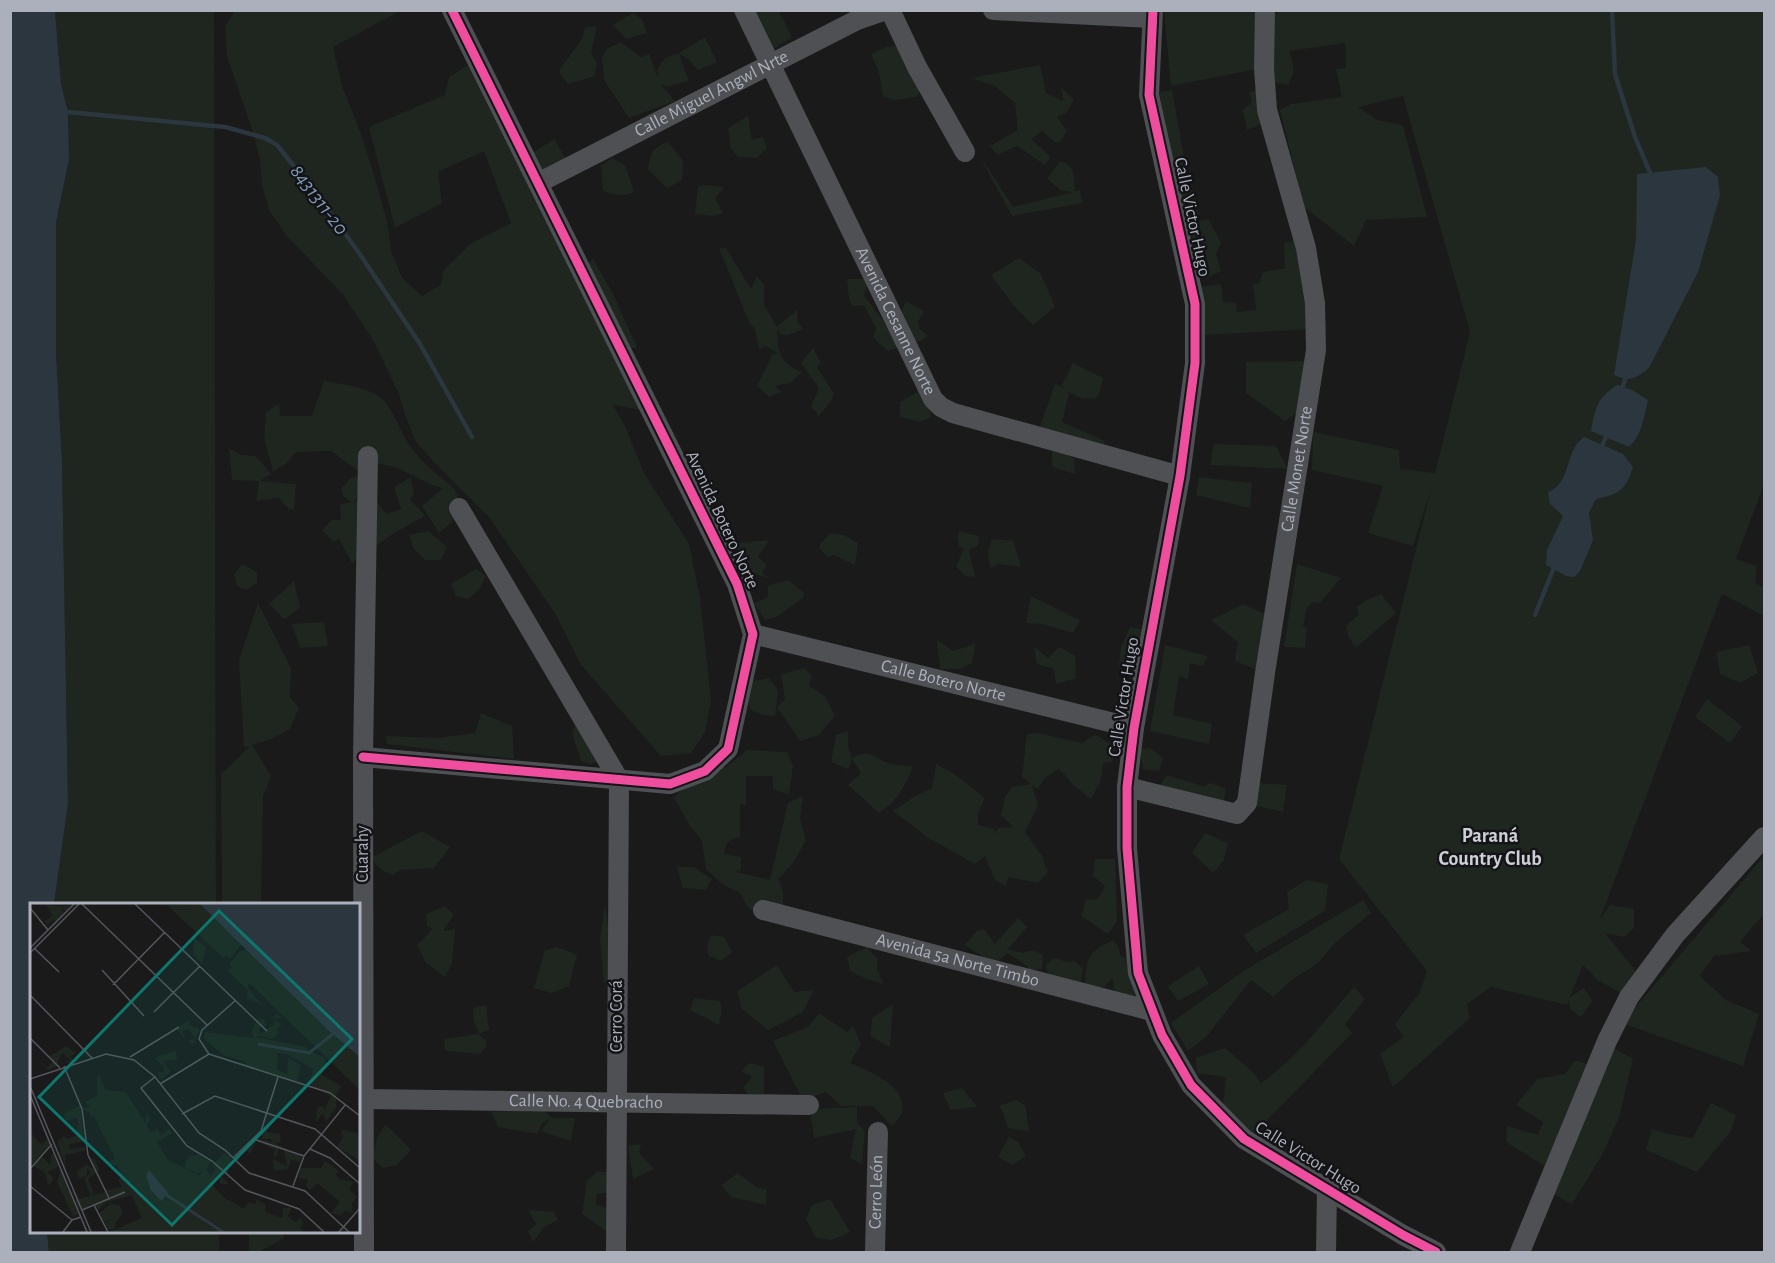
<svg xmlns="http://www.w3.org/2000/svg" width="1775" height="1263" viewBox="0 0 1775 1263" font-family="'Alegreya Sans',sans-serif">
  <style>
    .green { fill: #1e261f }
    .water { fill: #2c363e }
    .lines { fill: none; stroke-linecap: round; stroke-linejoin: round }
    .stream { stroke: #2c363e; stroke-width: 4.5 }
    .minor { stroke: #4e5054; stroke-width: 20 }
    .cycleway-casing { stroke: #141417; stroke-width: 13 }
    .cycleway { stroke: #ef4d9e; stroke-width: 9 }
    .labels { text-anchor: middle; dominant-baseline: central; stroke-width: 5; stroke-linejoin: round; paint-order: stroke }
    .street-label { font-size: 18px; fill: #abb0bc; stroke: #141417 }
    .water-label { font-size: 20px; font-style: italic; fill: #819eb9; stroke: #141417 }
    .neighbourhood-label { font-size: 20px; font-weight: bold; fill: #cdcfd8; stroke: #141417 }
    .inset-river { fill: none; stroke: #2c363e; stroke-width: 3 }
    .inset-road { fill: none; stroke: #54565b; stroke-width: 1.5 }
    .view { fill: #0f766e; fill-opacity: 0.15; stroke: #0f766e; stroke-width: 3 }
    .inset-edge { fill: none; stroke: #abb0bc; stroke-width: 3 }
  </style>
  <rect width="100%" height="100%" fill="#1a1a1b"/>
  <!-- green -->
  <path class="green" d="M55,11H214L216,904H54L68,803L62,461L56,353V222L69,160L68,112L61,84Z
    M235,11H400L333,47L342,86L360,131L375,178L388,226L391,251L402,278L422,296L441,285L443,271L470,244L511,223L484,151L438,172L442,203L395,228L369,127L445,95L449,77L470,64L642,410L613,405L625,426L644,473L689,544L700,598L711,701L705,732L691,753L661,756L581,665L556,615L489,517L432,460L416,442L406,418L399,394L373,340L344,296L286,235L269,210L262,185L260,160L254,135L227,56L225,26Z
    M752,11H779L792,37L772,50Z
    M1164,11H1262V68L1171,86Z
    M1283,11H1764V484L1736,559L1757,566L1755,583L1764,588V616L1722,594L1600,919L1610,905L1634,909V928L1624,937L1605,933L1635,970L1629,997L1599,981L1583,965L1570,997L1584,988L1592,1001L1581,1017L1570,1009L1569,1000L1567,1005L1491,987L1467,1004L1470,1018L1393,1087L1380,1054L1404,1037L1395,1024L1420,992L1427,971L1339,859L1431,489L1413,546L1368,533L1383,486L1312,470L1313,432L1399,450L1400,469L1435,473L1470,332L1403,96L1358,107L1377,120L1403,125L1427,217L1366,220L1354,246L1304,207L1280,110L1291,104L1342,97L1336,69L1346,68L1345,43L1290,51L1294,72L1288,85L1267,81L1271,15Z
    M633,13L642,19L647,33L626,39L613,25Z
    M597,26L591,54L597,62L595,76L568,84L560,74V69L582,39L585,27Z
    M705,37L717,62L698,70L688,59L679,54L689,81L666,87L660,83L675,101L629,118L604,80L602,56L608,48L621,42L641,57L649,54L658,78V69L665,58L679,53Z
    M902,45L921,88L917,97L894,100L883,96L879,73L871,54L886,47Z
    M1040,65L1046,93L1063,101L1061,87L1074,100L1066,113L1057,117L1067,131L1060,142H1055L1042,131L1031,139L1051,157L1045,165L1017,146L997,155L990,146L1018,130L1015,103L995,86L971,78Z
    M1260,88L1263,123L1247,130L1243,110L1252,102L1249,93Z
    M1172,90L1185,162L1199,215L1185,216L1159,92Z
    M748,116L752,140L763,137L767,148L757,158L738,157L731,148L728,128Z
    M554,139L565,158L539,172L531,154Z
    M668,142L683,161L682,180L667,188L648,169C650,155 653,146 668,142Z
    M978,153L1013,207L1073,192L1061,190L1047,179L1060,161C1075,165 1075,178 1075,191L1080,190L1082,203L1012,216Z
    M612,158L625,165L634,192C623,197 614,195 603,191L601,166Z
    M705,185L724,187L715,198L723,213L712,216L695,214L698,187Z
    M1203,220H1209L1221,243L1216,254L1221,271L1204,279L1189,226Z
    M1299,240L1311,329L1202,335V287L1221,284L1223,302L1236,303L1237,312L1256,310L1253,284L1259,283L1263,272L1285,268L1284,243Z
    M719,248H726L751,289L757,277L764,284V305L777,327L798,309L797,321L803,329L788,335L780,334L777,329C778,352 779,363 802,372L790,383L775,386L781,392L769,397L757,386L772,355L778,353L765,346L759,349L755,330L749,322Z
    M1019,258L1041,274L1055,307L1033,325L1013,305L991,275Z
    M593,259L612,292L637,347L630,349L588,263Z
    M847,279H870L864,295L901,346L888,351L873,338L876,328L864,305L852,306L849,298Z
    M906,301L924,311L918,322L920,329L928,336L918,342L910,336L900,314Z
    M813,348L821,363L817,367L834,394L831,401L819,416L811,407L819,388L801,363Z
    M1311,361L1305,407L1285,421L1246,393V362Z
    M1073,363L1103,378L1100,391L1096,398L1083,399L1066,391L1069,394L1062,422L1105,441L1100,452L1039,429L1055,384L1064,388L1062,385Z
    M324,381C341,384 361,386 377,395C391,402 398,428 407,441C415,454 426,465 438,475C442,479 451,485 455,490C465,507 453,524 439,533L422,506L443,488C423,484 401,465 380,464C374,463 364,468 357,470L331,451L296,452L286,464L273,471L264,439L266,412L279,404L280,416H312Z
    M917,392L930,401L931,417L920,422L900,417V402Z
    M1214,444L1276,446L1288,469L1210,465Z
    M229,448L241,455L256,456L271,474L260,481L296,484L294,510L288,509L279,498L256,501L259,481L232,480Z
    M1052,451L1066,454L1074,459L1075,474L1058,469L1052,466Z
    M359,476L364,491L353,502L373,498L387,514L401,509L394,487L411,477L414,494L410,499L425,516L394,533L352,563L339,539L333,542L322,530L331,520H341L340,505L352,502L344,497L341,489L350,478Z
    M1199,477L1252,483L1250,508L1196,495Z
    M428,531L447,547L441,560H425L414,549L409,535Z
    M959,531L979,536L978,546L969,549L975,577L965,576L956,566L964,549L959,546L957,539Z
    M829,533L844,535L858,543L855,565L834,555L827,557L819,547Z
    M992,539L1013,541L1021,567L999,564L990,568L988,552Z
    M769,540L758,557L767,565L762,573L771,579L745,571L748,564L733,556L739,543Z
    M242,564L257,572V583L246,590L237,586L234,575Z
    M1297,564L1341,578L1320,603L1313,602L1307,608L1303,626L1307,628L1305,648L1284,647Z
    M476,569L486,576L479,589L468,599L456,596L451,584Z
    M788,580L804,593L803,598L776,617L765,620L754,603L768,597V586Z
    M294,581L300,608L284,619L269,604Z
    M1381,594L1396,613L1356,648L1348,636L1346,626L1359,614L1356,607L1367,600Z
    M1031,596L1080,620L1073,633L1042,624L1026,623Z
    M258,603L291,668L290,697L299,708L290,729L269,740L252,745L271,776L263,797L261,904H222L221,774L250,746L244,747L239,660Z
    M1243,604L1270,616L1265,673L1235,661L1238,642L1211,620Z
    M324,622L328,646L300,648L292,624Z
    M1130,627L1146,630L1138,675L1119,665L1121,647Z
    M937,640L953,651L975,644L972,663L960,669H940Z
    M1165,645L1208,656L1203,666L1190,663L1188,679L1179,676L1173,715L1212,724L1209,744L1150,731Z
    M1749,645L1758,673L1740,683L1720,674L1716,652Z
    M1034,647L1048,658L1059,647L1075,655L1076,678L1056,684L1054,669L1037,664Z
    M804,668L812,675L809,686L825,696L835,716L819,735L800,741L777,707L785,700L781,675Z
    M769,678L778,690L775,716L762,715L751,710L746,695L753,681Z
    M1707,699L1742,726L1730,743L1695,717Z
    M481,713L512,726L514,759L387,744L386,736L438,738L475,733Z
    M577,720L599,761L590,764L581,761L572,733Z
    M848,731V748L852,758C870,748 873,758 888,763C895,766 906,765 913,766C906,786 897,801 879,813L848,785L861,773L852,759L848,769L831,762L836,735Z
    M1037,733L1082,743L1095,735L1115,746L1112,762L1103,763L1101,780L1091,799L1072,784L1064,774L1058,769L1045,778L1038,789L1032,785L1038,806L1025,832L1042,856L1048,872L1038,883L1008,877L1006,886L995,880L985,856L975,864L930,839L893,811L917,795L932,788L936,764L954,774L985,798L978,813V825L994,829L995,834L998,828L1013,827L1001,815L1005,797L1011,787L1031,784L1022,777L1027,734Z
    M1150,748L1163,758L1159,771L1143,769L1140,749Z
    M747,750L787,752L793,766L789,795L773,789V776H746V805L740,804V836L727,842L724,854L741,857V869L736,872L770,880L788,803L803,796L800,819L806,840L793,863L778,879L783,891V910L749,909L740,893L722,884L706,869L702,841L691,827L674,798L688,783L720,762L725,768Z
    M1166,775L1203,786L1211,783L1226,789L1223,804L1159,789Z
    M1258,783L1287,785L1283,812L1256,806Z
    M422,831L450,847L434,868L400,870L393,875L383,871L370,858Z
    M1205,833L1228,843L1224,860L1213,873L1192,853Z
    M1764,856V914L1740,942L1751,951L1714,956L1700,976L1726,1000L1759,1014L1743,1066L1622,1023Z
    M1095,859H1115L1117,921L1108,934L1081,916L1086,900L1098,899L1105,886L1093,876Z
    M677,867H694L712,879L706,890L683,888Z
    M1307,880L1328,884L1325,911L1256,953L1243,935L1289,909L1287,892Z
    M1363,900L1371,913L1335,943L1317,964L1293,979L1273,997L1251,980L1206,1037L1188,1051L1171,1023L1245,970Z
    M605,904L609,931L608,981L604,984L600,940Z
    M445,906L454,915L443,931L455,929L452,963L445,977L426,963L417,945L433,929L427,926L426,914Z
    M1018,918L1027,927L1008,949L1023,953L1033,950L1043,955L1042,969L1031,970L1021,961L1007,953L995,964L964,945L977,931L984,929L995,944Z
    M711,935L724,937L732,952L721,961L709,956L707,946Z
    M1113,940L1119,948L1120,956L1132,961L1139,994L1134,1005L1115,997L1113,978L1103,988L1085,984C1086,958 1089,951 1113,940Z
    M557,947L577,955L569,986L551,993L534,988L545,950Z
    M867,947L878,959L877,968L883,984L867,979L850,971L847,957Z
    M1054,958L1068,962L1075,961L1083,969L1081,981L1074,985H1053L1045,966Z
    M777,965L794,992L814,990L803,1012L768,1030L742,1009L737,991Z
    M1199,966L1209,984L1178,1001L1168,986Z
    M1354,987L1365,999L1345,1024L1352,1033L1251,1137L1223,1105L1226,1077L1197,1073L1195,1058L1225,1048L1253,1072L1261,1083C1297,1058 1325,1020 1354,987Z
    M694,998L720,1001L722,1011L719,1025L690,1010Z
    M893,1004L890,1047L870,1036L872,1018Z
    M486,1005L489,1030L479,1034L486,1041V1047L480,1054L445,1051L444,1039L479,1034L474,1022L473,1008Z
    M819,1013L847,1032L853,1026L861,1044L850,1063C870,1072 911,1086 901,1115C899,1119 894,1123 892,1126L873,1106H841L826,1092L810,1098L800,1094L773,1041L808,1027Z
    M1612,1047L1633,1059L1619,1118L1602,1155L1572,1204L1553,1194Z
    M1575,1060L1592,1066L1548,1168L1506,1142L1507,1126L1538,1135L1543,1122L1516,1105L1537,1079L1565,1074Z
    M750,1063L764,1067V1095L749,1098L744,1087L752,1077L741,1071Z
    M962,1088L977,1107L950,1110L943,1093Z
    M1016,1100L1025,1105L1029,1131L1008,1128L1003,1112L999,1106Z
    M1711,1103L1736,1115L1731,1131L1697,1172L1646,1150L1652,1129L1668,1134L1693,1138Z
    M857,1107V1123L865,1131L862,1164L850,1158L856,1129L814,1138L810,1109Z
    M543,1109L552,1118H575L571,1141L541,1131L550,1119L542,1123L537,1134L498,1127L491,1112Z
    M385,1124L411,1150L397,1165L383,1168L372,1158L377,1138Z
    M1009,1137L1018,1142L1026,1156L1013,1165L998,1157Z
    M641,1144L639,1153L654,1169L633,1179L628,1146Z
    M597,1172H611L616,1189L607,1193L597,1194L596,1204L613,1210L610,1234L582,1214L587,1180Z
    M738,1173L756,1187L767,1190L766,1205L731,1197L721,1185Z
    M830,1199L850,1232L832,1240L816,1238L806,1219L812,1205Z
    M528,1210L554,1212L558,1220L544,1227L533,1242L528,1231L536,1224Z
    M47,1232H219V1252H49Z
    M249,1232H283L284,1238L259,1252H249Z"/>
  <!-- water -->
  <path class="water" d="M10,11H55L61,84L68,112L69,160L56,222V353L62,461L68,803L54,904H32V1232H47L49,1252H10Z
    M1706,167L1718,177L1720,195L1698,272L1649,368C1635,379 1631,382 1614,375L1636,240L1637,174Z
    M1617,385L1632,390L1648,400C1644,417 1642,435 1629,447L1591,431C1595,409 1597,398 1617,385Z
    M1584,437L1623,454L1633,467C1625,491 1620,494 1596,499L1589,513L1593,540L1580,571L1574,577L1566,576L1546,565L1547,550L1563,516L1550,504L1548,492C1572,484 1564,450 1584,437Z"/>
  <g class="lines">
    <!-- stream -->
    <path class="stream" d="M1612,10L1615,74L1635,137L1651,175
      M68,112L225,127L265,138L277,145L321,200L359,253L420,344L472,437
      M1621,391L1627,374
      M1600,451L1607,434
      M1535,615L1555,565"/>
    <!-- minor -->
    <g class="minor">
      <path id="s1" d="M744,10L933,399L941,407L953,413L1180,476"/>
      <path d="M890,10L917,67L965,152"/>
      <path d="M993,10L1152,18"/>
      <path d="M1153,10L1149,95L1195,304V363L1180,476L1134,728L1127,787V848L1138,973L1162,1035L1191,1085L1244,1139L1403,1235L1436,1252"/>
      <path id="s2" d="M538,183L857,20L886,10"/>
      <path d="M459,508L619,780L616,1252"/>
      <path id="s3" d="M753,634L1134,728"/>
      <path d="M363,757L670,784L705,771L728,749L753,634L737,584L452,10"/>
      <path id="s4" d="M1127,787L1237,814L1247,803L1265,673L1316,350L1315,303L1306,248L1267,110L1264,68L1265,10"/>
      <path id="s5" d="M763,910L1152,1011"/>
      <path id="s6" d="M364,1099L809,1105"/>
      <path d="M364,1252L363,757L368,456"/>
      <path id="s7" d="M875,1252L878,1132"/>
      <path d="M1326,1252L1327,1189"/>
      <path d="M1520,1252L1607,1041L1629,997L1675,935L1764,837"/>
    </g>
    <!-- cycleway casing -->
    <g class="cycleway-casing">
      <path id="cycleway" d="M1153,10L1149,95L1195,304V363L1180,476L1134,728L1127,787V848L1138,973L1162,1035L1191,1085L1244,1139L1403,1235L1436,1252
        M363,757L670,784L705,771L728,749L753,634L737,584L452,10"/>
    </g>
    <!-- cycleway -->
    <use href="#cycleway" class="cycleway"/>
  </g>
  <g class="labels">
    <!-- street labels -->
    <g class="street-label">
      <text stroke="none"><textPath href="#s2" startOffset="195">Calle Miguel Angwl Nrte</textPath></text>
      <text transform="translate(1192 217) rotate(78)">Calle Victor Hugo</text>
      <text stroke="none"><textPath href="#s1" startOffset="346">Avenida Cesanne Norte</textPath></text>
      <text stroke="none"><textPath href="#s4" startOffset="466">Calle Monet Norte</textPath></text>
      <text transform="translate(722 520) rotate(65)">Avenida Botero Norte</text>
      <text stroke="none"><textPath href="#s3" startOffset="196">Calle Botero Norte</textPath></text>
      <text transform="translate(1124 697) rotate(-81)">Calle Victor Hugo</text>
      <text transform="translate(363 854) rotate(-90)">Cuarahy</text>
      <text stroke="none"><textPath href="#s5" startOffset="201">Avenida 5a Norte Timbo</textPath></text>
      <text transform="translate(617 1016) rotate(-90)">Cerro Corá</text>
      <text stroke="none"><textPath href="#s6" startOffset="222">Calle No. 4 Quebracho</textPath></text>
      <text transform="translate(1308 1158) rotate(32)">Calle Victor Hugo</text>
      <text stroke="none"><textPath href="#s7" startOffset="60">Cerro León</textPath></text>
    </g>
    <!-- water labels -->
    <g class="water-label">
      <text transform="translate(319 200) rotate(53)">8431311-20</text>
    </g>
    <!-- neighbourhood labels -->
    <g class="neighbourhood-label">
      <text x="1490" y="836">Paraná<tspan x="1490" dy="23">Country Club</tspan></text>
    </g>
  </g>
  <!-- overview -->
  <g transform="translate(30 903)">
    <rect width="330" height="330" fill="#1a1a1b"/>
    <path d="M15,1L33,4L40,1L36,8L32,5L33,11L26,19L24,16L17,22L15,18L23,13ZM170,1L212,41L200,56L196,52L193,55L137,2ZM164,34L176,45L172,61L163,50ZM218,46L330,154V187L219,80L218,85L232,102L217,95L218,87L196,67L202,65L199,61L210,48ZM248,111L252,114L245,117L252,122L247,126L249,131L242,136L230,133L226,134L272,143L293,154L297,160L292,172L311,183L306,193L279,181L283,166L256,151L248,150L247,167L257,171L258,154L271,162L267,179L214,162L217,159L195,153L174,136L175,129L224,135L221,130L227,116H234L236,122L229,125L231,131L244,121L245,115H239ZM159,117V122L170,126L163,142L158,138L165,135L159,126L152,128L157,139L147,126ZM36,143L46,150L40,154L46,158L30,161L41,157L32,150L26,163L18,167L5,155L17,164L23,159L20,153ZM146,147L147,157L133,158L141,169L130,177L127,169H134V164L124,155ZM67,172L71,174L75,187L96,189L115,220L116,212L120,214L119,220L116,221L121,229L127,225L131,232L139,226L143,230L127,239L138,257L170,273L172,268L167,270L154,264L159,253L168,252L181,259L176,267L181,272L186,266L182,262L194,250L179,238L204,258L197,265L199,274L191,268L190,271L199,281H190V272L183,283L196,296L215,306L218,299L225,301L227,296L235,301L236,309L252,315L253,305H261L258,313L265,319L270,315L274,320L270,324L273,329H79L112,315L101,292L75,300L69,307L65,302L99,287L80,294L76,287L92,284L88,277L92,272L87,262H79L77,259L85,256L64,213L61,215L60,210L52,206L60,204L55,199L67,192ZM295,190L306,194V204L296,219L293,210L286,219L287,205L292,202L294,206L301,194ZM50,202L54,239L40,241L39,246L55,244V248L35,252L36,264L27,239L34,233L38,236L47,232L48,219L47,215L37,218L33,211ZM233,223L239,225L237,229L251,231L250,239L245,240L258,247L249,245L246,254L243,253L245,247L226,238L220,251L215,246L226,235L242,239L241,236H232ZM311,226L330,231V258L307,244L312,235ZM0,228L10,241L16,238L17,233L20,241L0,264ZM254,247L272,252L270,259L261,257L258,266L244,268L243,256L257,263ZM24,251L28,264L17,269L24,275L18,283L15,269L3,263L12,254L21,262V252ZM64,255L70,267L58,276L64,291L60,292L54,275L61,270L57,265V272L50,276L46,269L56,262L64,266L60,257ZM295,258L308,267L306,273L310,276L324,279L319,286L327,294L322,300L323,310L315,308L310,313L301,310L310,299L287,280L280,287L276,283L278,277L268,275L271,265H291ZM31,266L48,311L43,313L27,279ZM75,289L78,295L49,307L45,297ZM81,300L90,303L93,310L84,322L86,325L79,327L75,320L84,315L74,319L69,311Z" fill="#1e261f"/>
    <path d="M170,1H330V154L298,127ZM119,267L138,290L131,298L121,287L116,272Z" fill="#2c363e"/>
    <path class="inset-river" d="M228,141L279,150L303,131M135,291L193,329"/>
    <path class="inset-road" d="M52,1L177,122M105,1L237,128M0,5L18,27M0,45L44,1M4,45L29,69M0,50L49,1M72,67L114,113M83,82L135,29M0,92L62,155M206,97L172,127L169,136L179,151L300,190L330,213M124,109L170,63M0,135L30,165M100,154L149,124M34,163L52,206L58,252L79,295M125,174L111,185L157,243L182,258L215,287L269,306L294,329M0,176L76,151L104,157L125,174L169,230L195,247L219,270L275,288L319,329M130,181L179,151M0,183L61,329M0,192L57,329M152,211L185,193L285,226L330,265M223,236L274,253M280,246L300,255L330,281M203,255L231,228L248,174M0,266L22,241M0,283L42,317M263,283L274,253L316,201M64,302L78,329M52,307L95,289M33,329L42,317L51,314M309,329L330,305"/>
    <path class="view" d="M189,8L322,136L142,322L9,194Z"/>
    <rect width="330" height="330" class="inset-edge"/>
  </g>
  <!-- border -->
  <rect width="1775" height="1263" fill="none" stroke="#abb0bc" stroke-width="24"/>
</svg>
